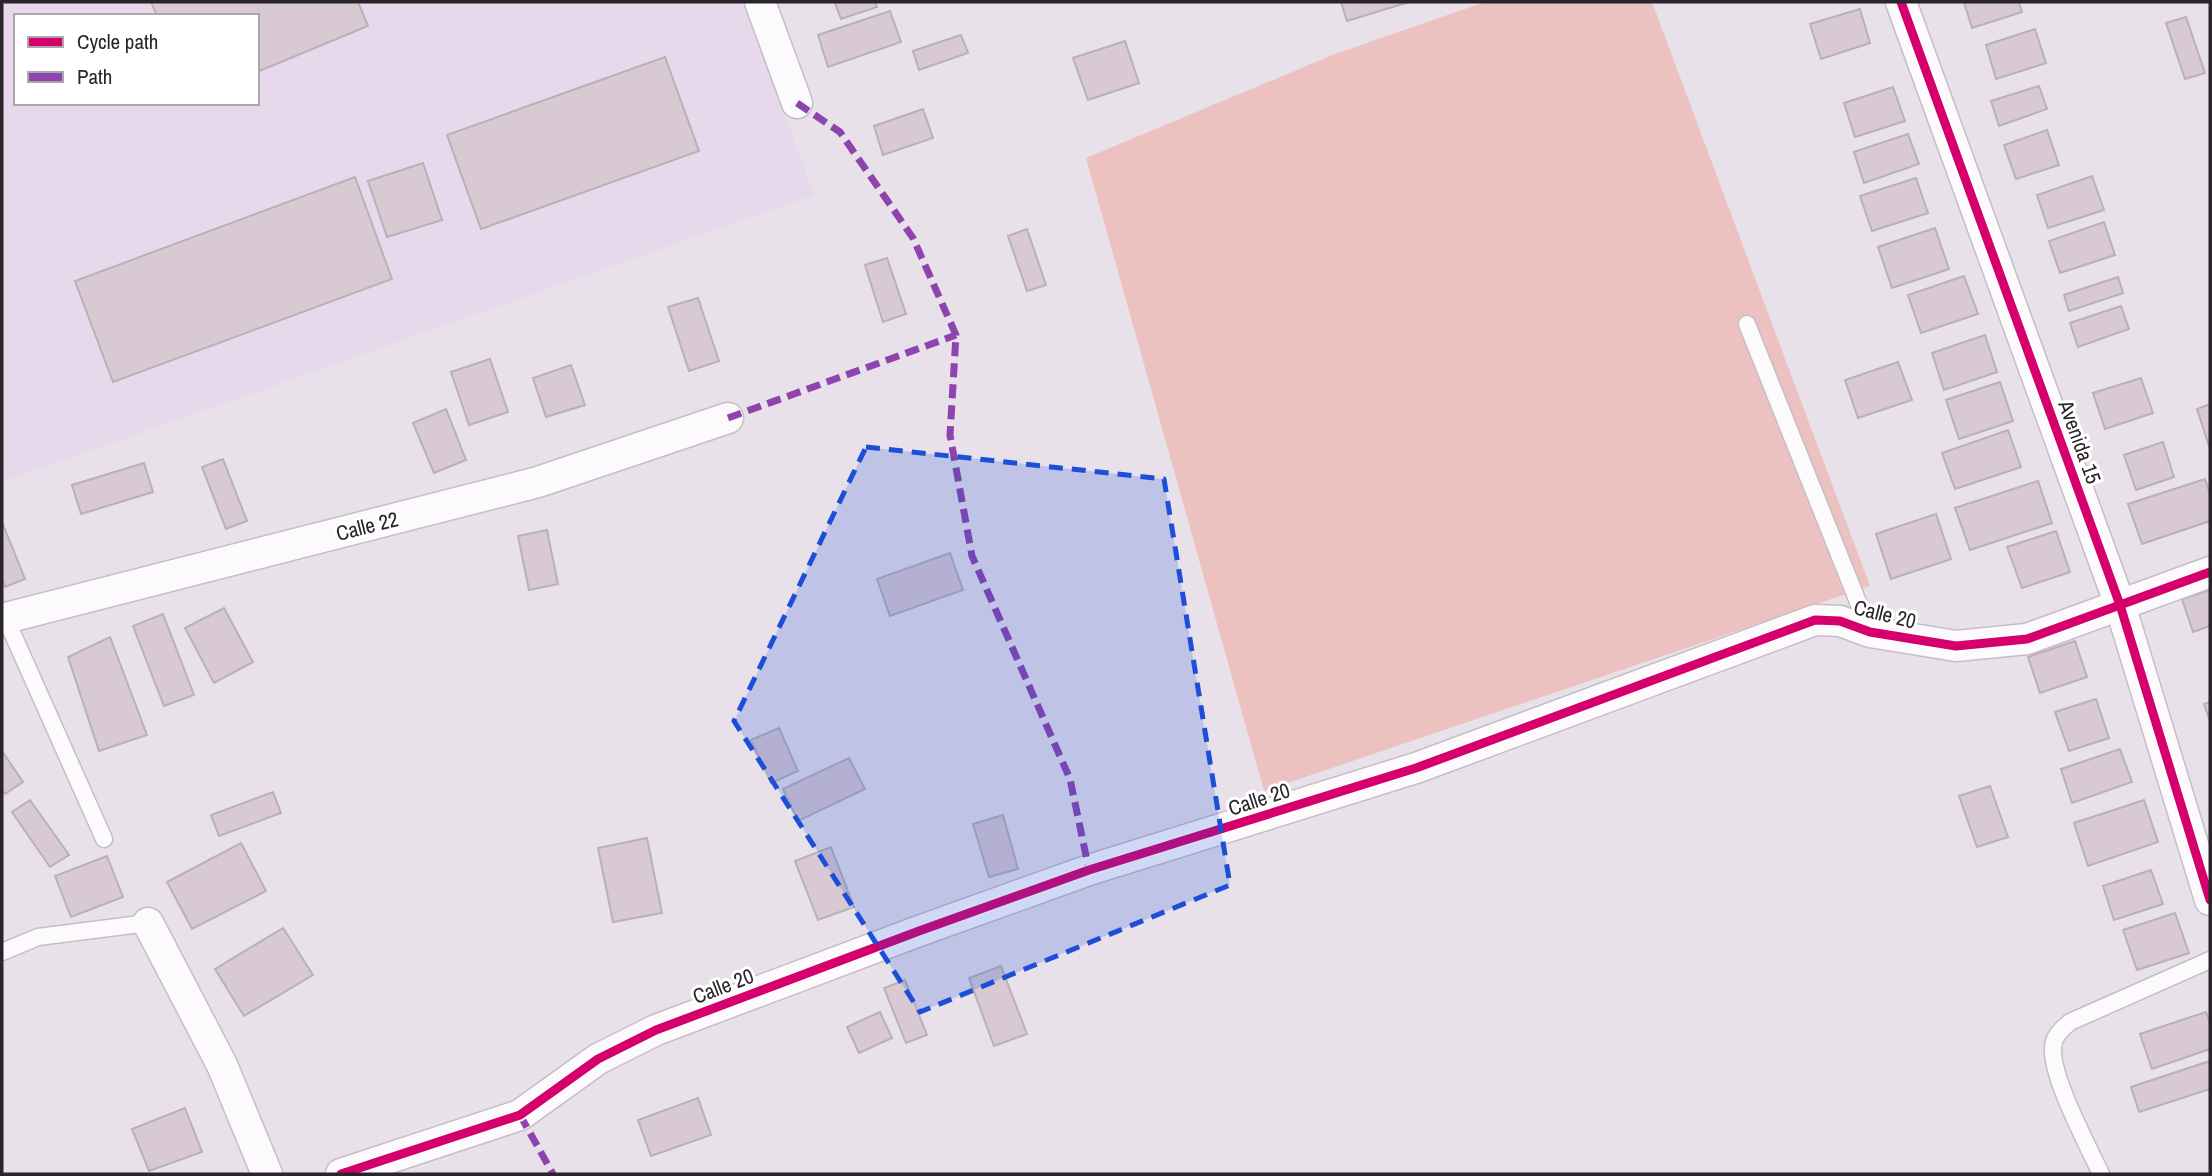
<svg xmlns="http://www.w3.org/2000/svg" width="2212" height="1176" viewBox="0 0 2212 1176" font-family="'Archivo Narrow',sans-serif">
  <style>
    .built { fill: #e7d9eb; fill-rule: evenodd }
    .green { fill: #ecc2c1 }
    .building { fill: #d9c9d2; stroke: #b8b1b6; stroke-width: 2 }
    .lines { fill: none; stroke-linecap: round; stroke-linejoin: round }
    .service-casing { stroke: #c4bec5; stroke-width: 19 }
    .minor-casing { stroke: #c4bec5; stroke-width: 33 }
    .service { stroke: #fcfafc; stroke-width: 16 }
    .minor { stroke: #fcfafc; stroke-width: 30 }
    .quiet { stroke: #8e44ad; stroke-width: 7; stroke-dasharray: 14 7; stroke-linecap: butt }
    .cycleway-casing { stroke: #fff; stroke-width: 13 }
    .cycleway { stroke: #d6006c; stroke-width: 9 }
    .marked { fill: #1d4ed8; fill-opacity: 0.2; stroke: #1d4ed8; stroke-width: 5; stroke-dasharray: 14 9; stroke-linejoin: round }
    .labels { text-anchor: middle; dominant-baseline: central; stroke-width: 6; stroke-linejoin: round; paint-order: stroke }
    .street-label { font-size: 21px; fill: #2a242b; stroke: #fff }
  </style>
  <rect width="100%" height="100%" fill="#e8e1ea"/>
  <!-- built -->
  <path class="built" d="M2,2H744L814,195L2,482ZM16,16H257V103H16Z"/>
  <!-- green -->
  <path class="green" d="M1485,2H1652L1870,586L1264,791L1086,158L1335,54Z"/>
  <!-- building -->
  <path class="building" d="M151,2H358L368,26L257,72V16H157Z
    M838,2H875L877,7L841,19L835,3Z
    M1341,2H1409L1347,21Z
    M1964,2H2019L2022,12L1972,28Z
    M1860,9L1870,43L1821,59L1810,24Z
    M890,11L901,42L828,67L818,35Z
    M2186,17L2205,73L2185,79L2166,23Z
    M2035,29L2046,63L1996,79L1986,45Z
    M961,35L968,53L919,70L913,51Z
    M1125,41L1139,83L1088,100L1073,58Z
    M665,57L699,151L481,229L447,135Z
    M2039,86L2047,109L1999,126L1991,101Z
    M1893,87L1905,121L1855,137L1844,103Z
    M923,109L933,138L883,155L874,126Z
    M2047,130L2059,165L2016,179L2004,145Z
    M1908,134L1919,164L1864,183L1854,152Z
    M423,163L442,220L387,237L368,181Z
    M2092,176L2104,210L2048,228L2037,195Z
    M355,177L392,279L113,382L75,281Z
    M1916,178L1928,213L1872,231L1860,196Z
    M2104,222L2115,255L2060,273L2049,241Z
    M1935,228L1949,269L1892,288L1878,247Z
    M1027,229L1046,285L1027,291L1008,236Z
    M887,258L906,314L883,322L865,265Z
    M1964,276L1978,314L1921,333L1908,295Z
    M2118,277L2123,293L2069,311L2064,295Z
    M698,298L719,361L689,371L668,307Z
    M2121,306L2129,329L2078,347L2070,323Z
    M1985,335L1997,372L1944,390L1932,353Z
    M490,359L508,412L469,425L451,372Z
    M1898,362L1912,400L1858,418L1845,380Z
    M571,365L585,405L546,417L533,378Z
    M2141,378L2153,413L2105,429L2093,393Z
    M2000,382L2013,421L1959,439L1946,400Z
    M2210,404V446H2209L2197,409Z
    M446,409L466,460L434,473L413,423Z
    M2008,430L2021,467L1955,489L1942,453Z
    M2163,442L2174,477L2136,490L2124,455Z
    M223,459L247,521L226,529L202,467Z
    M144,463L153,492L81,514L72,485Z
    M2205,479L2210,494V521L2142,544L2128,504Z
    M2038,481L2052,523L1970,550L1955,508Z
    M1936,514L1951,559L1891,579L1876,534Z
    M2,522L25,579L5,587L2,580Z
    M547,530L558,584L529,590L518,536Z
    M2056,531L2070,572L2022,588L2007,547Z
    M950,553L963,590L890,616L877,579Z
    M2210,590V626L2193,632L2182,599Z
    M224,608L253,662L214,683L185,628Z
    M163,614L194,695L164,706L133,626Z
    M110,637L147,735L99,751L68,657Z
    M2075,641L2087,677L2040,693L2028,657Z
    M2096,699L2109,738L2069,751L2055,712Z
    M2210,702V722L2204,704Z
    M779,728L798,771L771,783L751,740Z
    M2120,749L2132,782L2072,803L2061,769Z
    M2,751L23,782L5,794L2,790Z
    M849,758L865,789L798,821L783,789Z
    M1990,786L2008,837L1977,847L1959,796Z
    M273,792L281,813L219,836L211,815Z
    M30,800L69,855L50,867L12,812Z
    M2144,800L2158,842L2088,866L2074,823Z
    M1003,815L1018,869L989,877L973,824Z
    M647,838L662,913L613,922L598,848Z
    M241,843L266,891L192,929L167,882Z
    M831,847L854,907L818,920L795,861Z
    M107,856L123,897L71,917L55,876Z
    M2151,870L2163,904L2114,920L2103,886Z
    M2175,913L2189,953L2137,970L2123,930Z
    M283,928L313,975L244,1016L215,969Z
    M1001,966L1027,1034L994,1046L969,978Z
    M905,980L927,1035L906,1043L884,988Z
    M880,1012L892,1038L859,1053L847,1027Z
    M2206,1012L2210,1023V1049L2152,1069L2140,1034Z
    M2210,1061V1089L2139,1112L2131,1087Z
    M698,1098L711,1135L651,1156L638,1120Z
    M185,1108L202,1152L149,1171L132,1129Z"/>
  <g class="lines">
    <!-- service casing -->
    <g class="service-casing">
      <path id="service" d="M1747,324L1870,632
        M6,619L104,839
        M2,952L38,937L148,923
        M2101,1174C2088,1146 2051,1077 2053,1048C2053,1036 2062,1029 2070,1022L2210,960"/>
    </g>
    <!-- minor casing -->
    <g class="minor-casing">
      <path id="minor" d="M760,2L797,103
        M1901,2L2120,605L2210,900
        M2,619L538,482L728,418
        M148,923L222,1065L267,1174
        M341,1174L520,1115L598,1059L656,1030L919,931L1089,870L1416,768L1815,620L1840,621L1870,632L1956,646L2027,639L2210,572"/>
    </g>
    <!-- service -->
    <use href="#service" class="service"/>
    <!-- minor -->
    <use href="#minor" class="minor"/>
    <!-- quiet -->
    <path class="quiet" d="M797,103L840,132L913,238L956,335L950,435L972,556L1070,779L1089,870
      M728,418L956,335
      M520,1115L553,1174"/>
    <!-- cycleway casing -->
    <g class="cycleway-casing">
      <path id="cycleway" d="M1901,2L2120,605L2210,900
        M341,1174L520,1115L598,1059L656,1030L919,931L1089,870L1416,768L1815,620L1840,621L1870,632L1956,646L2027,639L2210,572"/>
    </g>
    <!-- cycleway -->
    <use href="#cycleway" class="cycleway"/>
  </g>
  <!-- marked area -->
  <path class="marked" d="M866,447L1164,479L1230,885L920,1012L734,721Z"/>
  <g class="labels">
    <!-- street labels -->
    <g class="street-label">
      <text transform="translate(2080 442) rotate(70)">Avenida 15</text>
      <text transform="translate(367 526) rotate(-14)">Calle 22</text>
      <text transform="translate(1885 614) rotate(14)">Calle 20</text>
      <text transform="translate(1259 799) rotate(-18)">Calle 20</text>
      <text transform="translate(723 986) rotate(-21)">Calle 20</text>
    </g>
  </g>
  <!-- border -->
  <rect width="2212" height="1176" fill="none" stroke="#2a242b" stroke-width="7"/>
  <!-- legend -->
  <rect x="14" y="14" width="245" height="91" fill="#ffffff" stroke="#aaa7aa" stroke-width="2"/>
  <rect x="28" y="37" width="35" height="10" fill="#d6006c" stroke="#aaa7aa" stroke-width="2"/>
  <text x="77" y="49" font-size="21" fill="#2a242b">Cycle path</text>
  <rect x="28" y="72" width="35" height="10" fill="#8e44ad" stroke="#aaa7aa" stroke-width="2"/>
  <text x="77" y="84" font-size="21" fill="#2a242b">Path</text>
</svg>
